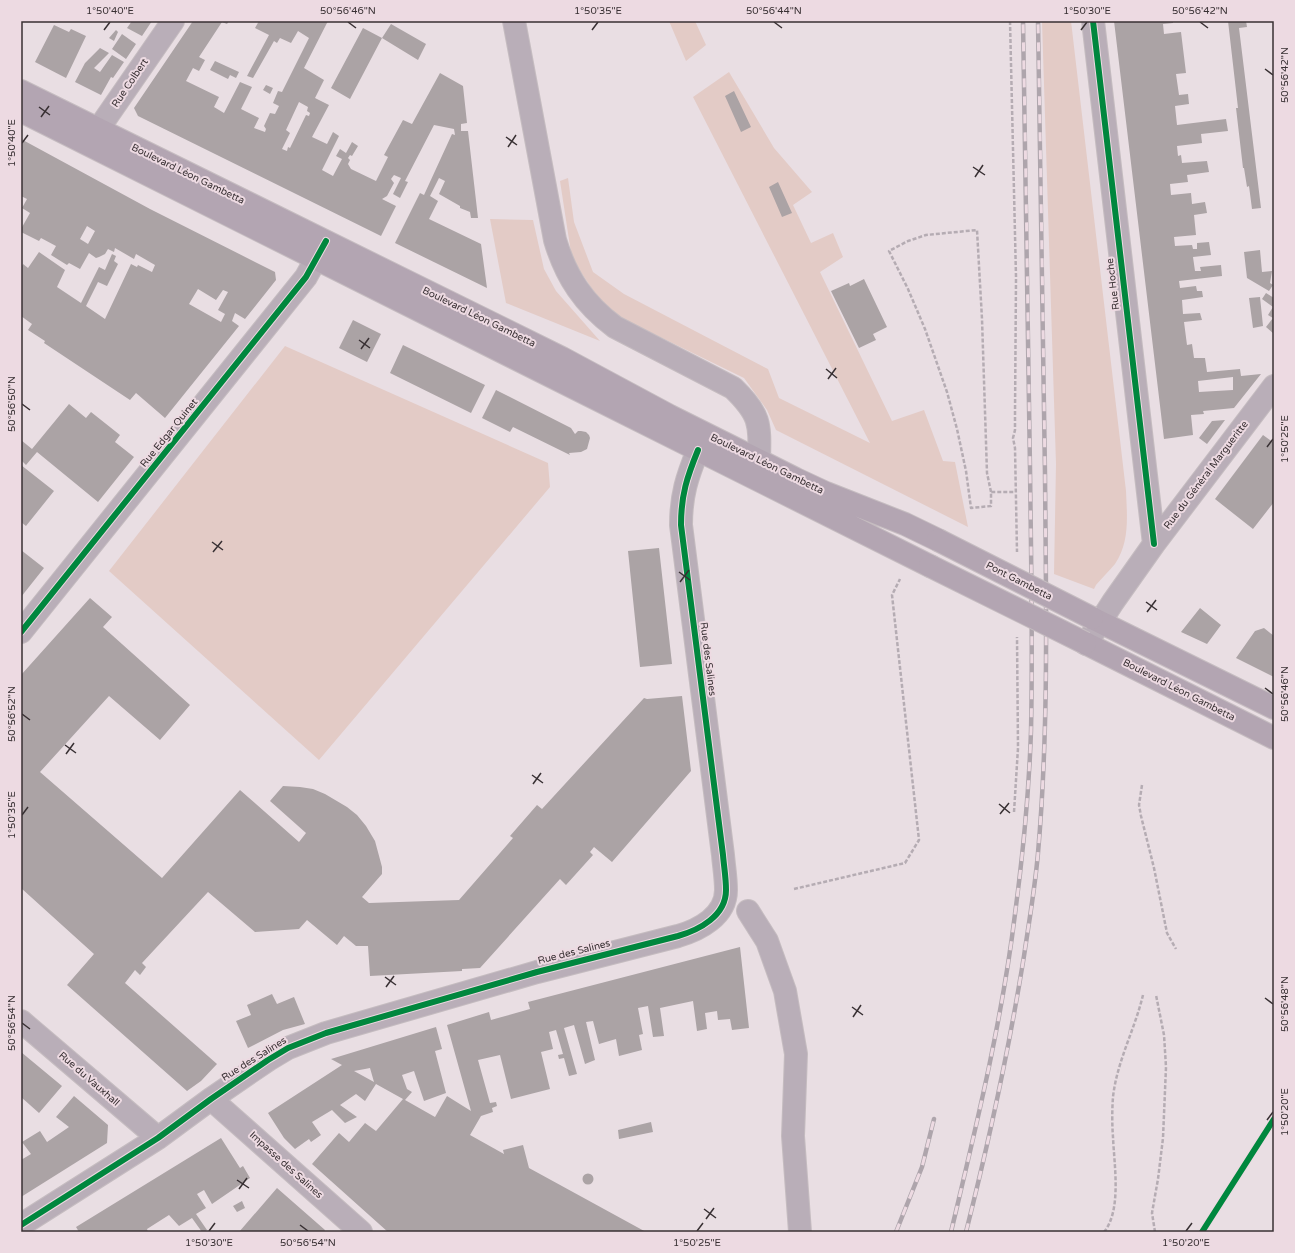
<svg xmlns="http://www.w3.org/2000/svg" width="1295" height="1253" viewBox="0 0 1295 1253" font-family="'Varela Round',sans-serif">
  <style>
    .grass { fill: #e3cbc6 }
    .building { fill: #aba3a5; fill-rule: evenodd }
    .lines { fill: none; stroke-linecap: round; stroke-linejoin: round }
    .minor-casing { stroke: #c5bcc0; stroke-width: 24 }
    .major-casing { stroke: #c5bcc0; stroke-width: 24 }
    .path { stroke: #b5acb3; stroke-width: 2.5; stroke-dasharray: 4 2; stroke-linecap: butt }
    .minor { stroke: #b9aeb8; stroke-width: 22 }
    .major { stroke: #b3a5b2; stroke-width: 22 }
    .rail-casing { stroke: #aea5ac; stroke-width: 4.5 }
    .rail { stroke: #eddae2; stroke-width: 3; stroke-dasharray: 9; stroke-linecap: butt }
    .major-bridge-casing { stroke: #c5bcc0; stroke-width: 24; stroke-linecap: butt }
    .major-bridge { stroke: #b3a5b2; stroke-width: 22 }
    .cycleway-casing { stroke: #eddae2; stroke-width: 8 }
    .cycleway { stroke: #00873e; stroke-width: 6 }
    .ticks { fill: none; stroke: #383033; stroke-width: 1.5 }
    .labels { text-anchor: middle; dominant-baseline: central; stroke-width: 4; stroke-linejoin: round; paint-order: stroke }
    .street-label { font-size: 10px; fill: #383033; stroke: #eddae2 }
    .neatline { fill: none; stroke: #383033; stroke-width: 1.5 }
    .ticks-label { font-size: 10px; text-anchor: middle; fill: #383033 }
  </style>
  <rect width="100%" height="100%" fill="#e9dee3"/>
  <!-- grass -->
  <path class="grass" d="M669,21H695L706,45L686,61Z
    M1042,21H1071L1126,491C1127,516 1130,542 1115,564C1109,571 1102,578 1096,585L1094,589L1054,574L1056,464Z
    M729,72L774,148L812,192L793,205L811,243L833,233L843,257L820,272L892,421L924,410L943,461L955,462L968,527L776,430L767,410L744,378L615,315L603,305L572,259L560,181L568,178L574,222L593,272L624,294L768,369L779,398L870,443L693,97Z
    M490,219L533,220L544,269L556,291L600,341L506,303Z
    M285,346L548,463L550,487L319,760L109,571Z"/>
  <!-- building -->
  <path class="building" d="M132,21H152L142,36L127,28Z
    M193,21H229L227,24L222,22L199,57L205,60L199,71L193,68L186,81L219,97L214,107L224,113L240,82L252,87L241,109L259,118L254,128L265,132L266,129L264,126L270,113L275,114L279,106L273,103L278,91L282,92L309,38L298,31L291,43L280,38L277,43L274,41L253,78L247,76L269,35L255,28L259,21H328L304,68L324,80L315,98L329,105L312,137L327,144L333,132L339,136L322,170L333,176L342,159L336,156L340,149L346,153L352,142L358,146L352,156L350,155L348,158L350,160L348,164L351,169L376,181L388,157L384,155L403,120L412,124L440,73L463,86L467,123L461,124V131H468L478,218H471L470,212L460,208V206L439,194L445,181L439,178L430,196L438,201L429,219L481,244L487,288L395,243L420,193L424,195L452,134L455,135L454,129L434,125L405,181L408,182L400,198L393,194L401,178L394,175L391,179L394,183L387,196L382,199L396,206L381,236L138,116L134,108ZM299,102L308,107L307,111L310,113L309,116L306,115L290,148L288,147L287,151L282,149L290,133L286,130Z
    M1114,21H1173V23L1163,24L1164,34L1181,32L1186,73L1176,74L1179,95L1188,94L1189,104L1175,106L1177,125L1226,119L1228,131L1201,134L1202,143L1177,146L1178,156L1181,155L1182,163L1207,161L1209,172L1187,175L1188,182L1170,184L1171,195L1191,193L1192,204L1205,202L1207,213L1194,215L1196,235L1174,237L1175,246L1192,245L1193,249H1197V243L1209,242L1211,255L1193,257L1195,271H1201L1200,267L1221,265L1222,276L1179,281L1180,288L1196,286L1197,291H1202L1203,297L1182,300L1183,314L1200,313L1202,320L1184,322L1187,345L1192,344L1194,358H1205L1207,372L1240,369L1241,376L1261,374L1234,408L1203,411L1204,414L1191,415L1193,435L1164,439ZM1233,377V390L1199,392L1198,381Z
    M1228,21H1246L1247,27L1239,28L1261,208L1252,209L1249,186L1247,187L1244,168H1243L1236,108H1238Z
    M391,24L426,44L418,60L382,38Z
    M54,25L69,32L71,29L86,36L66,78L35,62Z
    M363,28L382,38L350,99L331,88Z
    M116,30L118,32L114,41L109,38Z
    M122,34L136,44L126,59L112,49Z
    M100,48L109,53L94,68L100,72L112,55L124,62L113,78L111,77L101,95L75,82L85,63Z
    M215,61L239,72L236,78L230,75L228,79L210,70Z
    M266,85L273,88L270,94L263,90Z
    M734,91L751,127L741,132L725,96Z
    M21,139L150,209L275,272L276,280L245,319L235,313L232,321L239,326L165,418L136,393L130,400L44,343L45,341L28,330L32,324L21,316V268L23,264L28,268L39,252L65,270L57,287L81,303L99,267L105,270L112,254L116,256L114,261L118,264L107,286L98,282L86,306L105,319L131,264L137,267L138,265L152,272L155,265L136,254L134,259L115,248L114,252L108,249L105,254L99,257L96,258L89,253L80,269L69,263L67,265L51,255L56,246L41,238L39,241L21,232V229L30,213L22,208L27,199L21,196ZM87,226L95,231L88,244L80,239ZM198,289L216,300L223,290L228,292L218,310L225,314L221,322L189,304Z
    M778,182L792,213L782,217L769,187Z
    M1260,250L1262,272L1272,271L1270,283L1273,285L1269,291L1247,278L1244,252Z
    M864,279L887,327L873,334L876,340L859,348L831,291L849,283L850,286Z
    M1266,293L1274,298V334L1266,327L1273,318L1268,315L1273,307L1262,299Z
    M1260,297L1263,326L1253,328L1249,298Z
    M353,320L381,334L367,362L339,348Z
    M403,345L485,385L471,413L390,373Z
    M496,390L571,428L575,434L578,431H581L586,432L589,435L590,438L587,449L581,452L569,453L570,455L513,427L510,432L482,418Z
    M69,404L86,418L91,412L120,435L115,442L134,457L98,502L37,452L26,465L21,460V440L32,449Z
    M1225,420L1207,444L1199,438L1212,421Z
    M1263,435L1274,443V502L1253,529L1215,499Z
    M21,465L54,491L26,526L21,522Z
    M659,548L672,664L640,667L628,551Z
    M21,550L44,568L21,597Z
    M90,598L112,617L103,627L190,705L160,740L109,696L40,772L162,878L240,790L299,842L306,833L270,801L283,786L300,787L313,789L325,794L347,807L357,815L366,826L375,841L382,867V874L362,897L369,903L459,900L513,838L510,836L537,805L542,809L644,698L647,699L682,696L691,771L612,862L594,847L590,852L593,855L566,885L560,879L480,968L462,969V971L370,976L368,946H356L344,936L337,945L307,920L299,929L255,932L208,892L142,963L146,967L140,975L135,970L125,983L217,1064L201,1081L187,1091L67,985L94,954L21,888V675Z
    M1200,608L1221,625L1207,644L1181,632Z
    M1264,628L1274,636V677L1236,658L1255,631Z
    M740,947L749,1028L732,1030L730,1019L718,1020L717,1011L705,1013L707,1029L697,1031L693,1001L660,1008L664,1036L653,1037L648,1006L638,1008L643,1034L639,1035L642,1050L619,1056L616,1039L599,1044L593,1021L586,1022L595,1060L585,1064L574,1025L564,1028L577,1074L569,1076L564,1058L559,1059L558,1055L563,1054L556,1030L549,1032L553,1049L541,1052L550,1089L511,1099L500,1055L478,1060L490,1103L496,1102L497,1106L492,1108L493,1112L481,1116L470,1135L504,1154L503,1150L523,1145L529,1168L646,1232H388L312,1164L339,1133L349,1142L365,1123L376,1131L403,1099L376,1084L365,1101L356,1094L340,1105L357,1117L345,1123L332,1110L312,1122L321,1135L311,1142L309,1139L295,1149L284,1138L268,1113L342,1065L331,1059L436,1027L442,1049L435,1051L446,1093L424,1101L414,1071L402,1075L407,1089L412,1092L405,1100L435,1117L447,1096L471,1111L447,1025L489,1012L491,1020L530,1009L528,1002ZM370,1068L374,1082L354,1071L365,1069Z
    M272,994L277,1004L294,997L305,1024L283,1030L248,1048L236,1021L251,1015L247,1005Z
    M21,1052L62,1086L39,1113L21,1097Z
    M74,1096L108,1125L107,1143L21,1197V1160L31,1154L22,1142L40,1131L47,1142L69,1127L56,1117Z
    M651,1122L653,1132L619,1139L618,1130Z
    M221,1138L240,1168L243,1166L250,1178L212,1204L204,1190L197,1194L206,1208L196,1214L207,1230L204,1232H202L192,1218L179,1226L169,1215L147,1229L148,1232H79L76,1227Z
    M582.5 1179a5.5 5.5 0 1 1 11 0a5.5 5.5 0 1 1-11 0Z
    M277,1188L325,1230L324,1232H239Z
    M242,1201L245,1208L237,1212L233,1206Z"/>
  <g class="lines">
    <!-- minor casing -->
    <g class="minor-casing">
      <path id="minor" d="M514,21L555,240C566,277 584,304 615,327L733,388C761,415 760,424 759,461
        M1093,21L1154,544
        M88,144L173,21
        M21,632L306,277L325,242
        M1086,644L1113,602L1154,544L1274,386
        M748,911L767,941L785,991L796,1054L793,1136L800,1232
        M21,1021L158,1138
        M211,1099L361,1232
        M21,1225L158,1138L211,1099L268,1060L288,1048L326,1033L537,972L678,936C699,930 726,916 726,890C726,878 724,867 723,855L681,525C681,495 687,477 698,450"/>
    </g>
    <!-- major casing -->
    <g class="major-casing">
      <path id="major" d="M21,91L562,358L670,416L796,479L826,493L905,524L938,540
        M21,111L930,566
        M1092,618L1274,708
        M1085,643L1274,738"/>
    </g>
    <!-- path -->
    <path class="path" d="M1010,21L1016,277L1015,415V430L1013,438L1015,448L1017,552
      M991,492L987,473L982,319L977,230L926,235L908,241L889,251L908,289L925,329L947,392L957,429L966,471L971,508L991,506V492H1015
      M1142,785L1139,805L1141,816L1154,868L1167,933L1176,949
      M1014,812L1018,748L1017,637
      M794,889L905,863L919,840L892,595L900,579
      M1104,1232C1122,1210 1114,1164 1113,1137C1112,1124 1112,1110 1113,1097C1117,1061 1135,1029 1143,995
      M1155,1232L1152,1213L1158,1179L1163,1138L1166,1067L1164,1035L1156,995"/>
    <!-- minor -->
    <use href="#minor" class="minor"/>
    <!-- major -->
    <use href="#major" class="major"/>
    <!-- rail casing -->
    <g class="rail-casing">
      <path id="rail" d="M896,1232L922,1167L934,1119
        M951,1232C976,1127 1002,1021 1015,914C1023,854 1029,792 1031,731C1033,643 1031,556 1030,468C1028,319 1026,170 1023,21
        M966,1232C989,1141 1009,1049 1024,956C1029,922 1035,888 1038,853C1049,727 1046,600 1045,474C1043,323 1041,172 1038,21"/>
    </g>
    <!-- rail -->
    <use href="#rail" class="rail"/>
    <!-- major-bridge casing -->
    <g class="major-bridge-casing">
      <path id="major-bridge" d="M938,540L1092,618
        M930,566L1085,643"/>
    </g>
    <!-- major-bridge -->
    <use href="#major-bridge" class="major-bridge"/>
    <!-- cycleway casing -->
    <g class="cycleway-casing">
      <path id="cycleway" d="M1093,21L1154,544
        M21,632L306,277L326,241
        M21,1225L158,1138L211,1099L268,1060L288,1048L326,1033L537,972L678,936C699,930 726,916 726,890C726,878 724,867 723,855L681,525C681,495 687,477 698,450
        M1202,1232L1274,1119"/>
    </g>
    <!-- cycleway -->
    <use href="#cycleway" class="cycleway"/>
  </g>
  <!-- ticks -->
  <path class="ticks" d="M348,22L356,28M774,22L782,28M1200,22L1208,28M104,30L110,22M592,30L598,22M1081,30L1087,22M1265,69L1273,75M39,107L50,115M41,117L49,106M506,137L517,145M22,143L28,135M508,147L516,135M973,167L985,175M975,177L983,165M359,340L370,348M361,349L369,338M826,369L837,378M828,379L836,368M22,404L30,410M1267,447L1273,439M212,542L223,550M213,552L222,541M679,572L690,580M680,582L689,570M1146,602L1157,610M1147,612L1156,600M1265,688L1273,694M22,714L30,720M65,745L76,753M66,754L74,743M532,775L543,783M533,784L541,773M999,804L1010,813M1000,814L1009,803M22,815L28,807M385,977L396,985M386,987L394,976M1265,998L1273,1004M852,1007L863,1015M853,1017L861,1005M22,1023L30,1029M1267,1120L1273,1112M237,1180L249,1188M239,1189L247,1178M704,1209L716,1218M706,1219L714,1208M300,1225L308,1231M209,1231L215,1223M697,1231L703,1223M1186,1231L1192,1223"/>
  <g class="labels">
    <!-- street labels -->
    <g class="street-label">
      <text transform="translate(130 83) rotate(-56)">Rue Colbert</text>
      <text transform="translate(188 174) rotate(26)">Boulevard Léon Gambetta</text>
      <text transform="translate(1113 284) rotate(-97)">Rue Hoche</text>
      <text transform="translate(479 317) rotate(26)">Boulevard Léon Gambetta</text>
      <text transform="translate(169 433) rotate(-51)">Rue Edgar Quinet</text>
      <text transform="translate(767 464) rotate(26)">Boulevard Léon Gambetta</text>
      <text transform="translate(1206 475) rotate(-53)">Rue du Général Margueritte</text>
      <text transform="translate(1019 581) rotate(27)">Pont Gambetta</text>
      <text transform="translate(708 659) rotate(83)">Rue des Salines</text>
      <text transform="translate(1179 690) rotate(27)">Boulevard Léon Gambetta</text>
      <text transform="translate(574 952) rotate(-14)">Rue des Salines</text>
      <text transform="translate(254 1059) rotate(-32)">Rue des Salines</text>
      <text transform="translate(89 1079) rotate(41)">Rue du Vauxhall</text>
      <text transform="translate(286 1165) rotate(42)">Impasse des Salines</text>
    </g>
  </g>
  <!-- border -->
  <rect width="1295" height="1253" fill="none" stroke="#eddae2" stroke-width="44"/>
  <rect x="22" y="22" width="1251" height="1209" class="neatline"/>
  <g class="ticks-label">
    <text x="110" y="14">1°50'40"E</text>
    <text x="348" y="14">50°56'46"N</text>
    <text x="598" y="14">1°50'35"E</text>
    <text x="774" y="14">50°56'44"N</text>
    <text x="1087" y="14">1°50'30"E</text>
    <text x="1200" y="14">50°56'42"N</text>
    <text transform="translate(1284 75) rotate(-90)" y="4">50°56'42"N</text>
    <text transform="translate(11 143) rotate(-90)" y="4">1°50'40"E</text>
    <text transform="translate(11 404) rotate(-90)" y="4">50°56'50"N</text>
    <text transform="translate(1284 439) rotate(-90)" y="4">1°50'25"E</text>
    <text transform="translate(1284 694) rotate(-90)" y="4">50°56'46"N</text>
    <text transform="translate(11 714) rotate(-90)" y="4">50°56'52"N</text>
    <text transform="translate(11 815) rotate(-90)" y="4">1°50'35"E</text>
    <text transform="translate(1284 1004) rotate(-90)" y="4">50°56'48"N</text>
    <text transform="translate(11 1023) rotate(-90)" y="4">50°56'54"N</text>
    <text transform="translate(1284 1112) rotate(-90)" y="4">1°50'20"E</text>
    <text x="209" y="1246">1°50'30"E</text>
    <text x="308" y="1246">50°56'54"N</text>
    <text x="697" y="1246">1°50'25"E</text>
    <text x="1186" y="1246">1°50'20"E</text>
  </g>
</svg>
